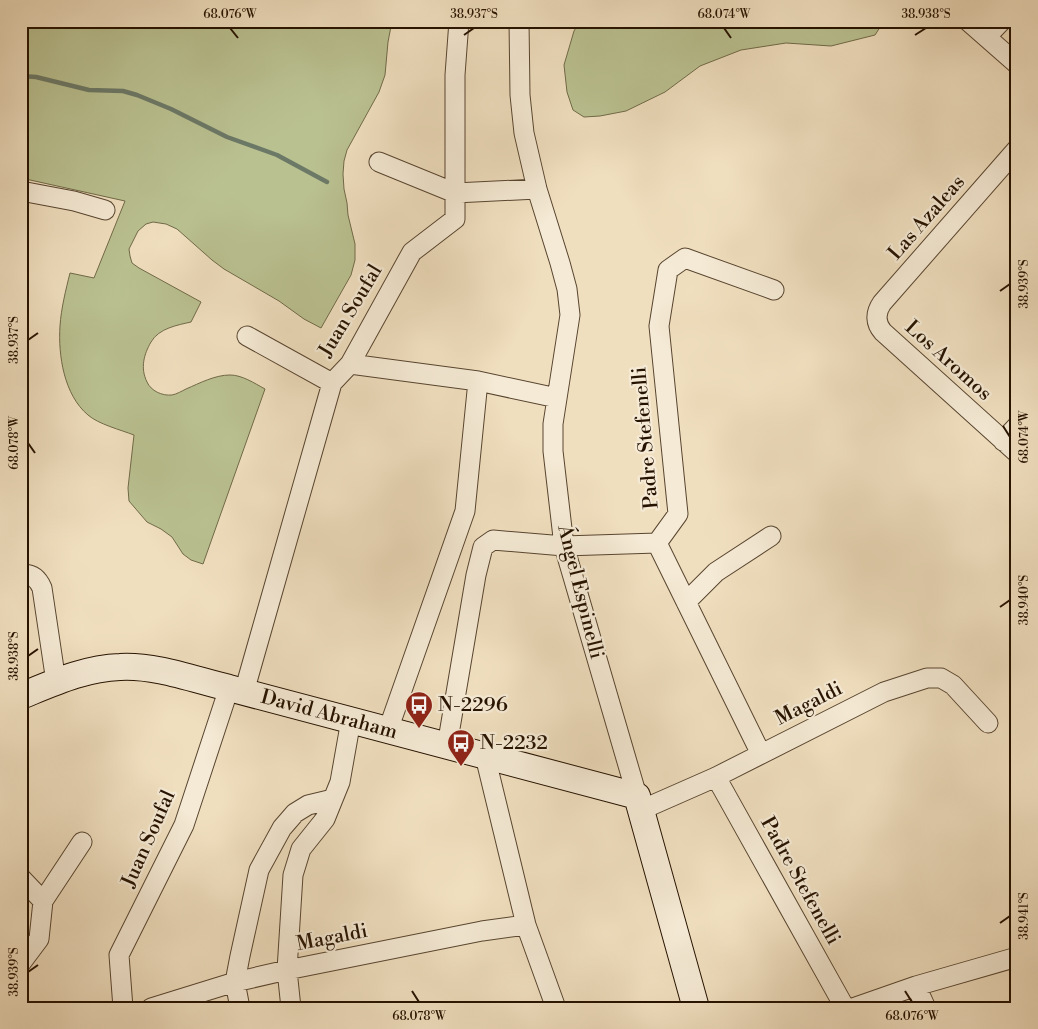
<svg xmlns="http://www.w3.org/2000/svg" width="1038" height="1029" viewBox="0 0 1038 1029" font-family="'Libre Bodoni',serif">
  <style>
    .green { fill: #bac191; stroke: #706a48 }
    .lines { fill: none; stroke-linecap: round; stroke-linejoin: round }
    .stream { stroke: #6c7967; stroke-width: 4.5 }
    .pedestrian-casing { stroke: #584530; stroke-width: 16 }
    .minor-casing { stroke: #584530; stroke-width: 21 }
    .secondary-casing { stroke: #261200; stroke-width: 28 }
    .pedestrian { stroke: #f5ead5; stroke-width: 14 }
    .minor { stroke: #f5ead5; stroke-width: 19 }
    .secondary { stroke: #f5ead5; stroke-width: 26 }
    .ticks { fill: none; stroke: #261200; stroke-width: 2 }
    .labels { text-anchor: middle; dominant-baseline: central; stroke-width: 4.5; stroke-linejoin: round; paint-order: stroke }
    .street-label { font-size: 20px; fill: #261200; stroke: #f5ead5 }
    .poi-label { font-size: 20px; fill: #261200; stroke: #f5ead5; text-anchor: start }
    .neatline { fill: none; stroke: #261200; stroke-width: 2 }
    .ticks-label { font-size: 12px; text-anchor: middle; fill: #261200 }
  </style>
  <rect width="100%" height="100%" fill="#f0dfbf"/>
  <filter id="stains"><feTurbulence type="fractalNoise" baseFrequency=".004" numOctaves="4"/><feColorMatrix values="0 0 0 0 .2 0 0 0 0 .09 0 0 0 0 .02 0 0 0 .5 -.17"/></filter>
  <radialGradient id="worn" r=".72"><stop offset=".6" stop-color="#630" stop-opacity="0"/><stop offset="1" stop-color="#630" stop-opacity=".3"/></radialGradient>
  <!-- green -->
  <path class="green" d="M21,21H392L388,42L385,75L379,92L347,150L344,161L343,174L344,189L347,203L348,215L355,244V260L351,275L321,328L304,319L279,301L224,269L212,260L177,229L166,224L153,222L146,224L138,231L129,249L130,256L132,263L139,268L201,302L191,322C178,325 159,328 151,342C144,354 140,368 147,382C151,391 162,396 172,395C177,394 182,391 186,389C200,383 215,375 230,375C242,375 254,383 265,389L203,564L191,560L183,554L172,537L161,529L147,522L129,501L128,488L134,435C121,430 98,424 88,415C64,395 58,355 60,326C61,309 66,289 70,273L94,278L125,201L21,178Z
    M580,21H884L875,35L831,46L786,43L741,50L700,66L665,92L626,111L600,116L584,117L573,110L567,92L564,65L574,31Z"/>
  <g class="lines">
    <!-- stream -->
    <path class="stream" d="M337,21H363
      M21,76L36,77L89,90L123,91L137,95L171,109L227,137L277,155L327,182"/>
    <!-- pedestrian casing -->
    <g class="pedestrian-casing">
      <path id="pedestrian" d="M988,39L1005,21"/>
    </g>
    <!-- minor casing -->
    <g class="minor-casing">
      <path id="minor" d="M519,21L520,95L524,133L537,189L560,263L567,289L570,315L553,424V451L564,546L637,796
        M968,21L1017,64
        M1017,149L882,303C875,313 875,323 883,332L1017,453
        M379,162L455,193L537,189
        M21,191L74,201L105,210
        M247,336L332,383
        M350,364L478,381L465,511L388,730
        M478,381L557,398
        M1003,441L1017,426
        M21,575C32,573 38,579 42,588L56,682
        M686,602L716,572L771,536
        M244,692L332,383L350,364L412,252L455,219V75L459,21
        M447,746L476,575L483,547L493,540L564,546L657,543
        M761,754L657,543L678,514L659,326L668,270L685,258L774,290
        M485,756L526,925L556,1008
        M716,777L845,1008
        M641,810L716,777L884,692L927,678H941L953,685L988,723
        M21,878L43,901
        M21,963L39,939L43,901L82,842
        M916,986L926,1008
        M123,1008L119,955L184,825L229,688
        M151,1008L235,982L287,970L482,931L526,925
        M240,1008L235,982L240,956L259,870L282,828L295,813L308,805L333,799
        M291,1008L287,970L293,875L301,849L325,819L340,782L351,720
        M853,1008L916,986L1017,957"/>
    </g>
    <!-- secondary casing -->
    <g class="secondary-casing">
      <path id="secondary" d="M21,696C53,683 85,668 120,667C156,665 195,680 229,688L637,796L696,1008"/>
    </g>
    <!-- pedestrian -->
    <use href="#pedestrian" class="pedestrian"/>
    <!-- minor -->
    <use href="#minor" class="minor"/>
    <!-- secondary -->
    <use href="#secondary" class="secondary"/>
  </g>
  <!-- ticks -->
  <path class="ticks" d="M230,28L238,38M724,28L731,38M464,35L474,28M915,35L926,28M1000,291L1010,284M28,340L38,333M1003,426L1010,437M28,443L35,453M1000,607L1010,600M28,656L38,649M1000,923L1010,916M28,972L38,965M412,991L419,1002M905,991L912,1002"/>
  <!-- icons -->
  <defs>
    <g id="bus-pin" transform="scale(1.4375)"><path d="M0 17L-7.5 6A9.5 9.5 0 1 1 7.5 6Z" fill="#8f2418" stroke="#f5ead5"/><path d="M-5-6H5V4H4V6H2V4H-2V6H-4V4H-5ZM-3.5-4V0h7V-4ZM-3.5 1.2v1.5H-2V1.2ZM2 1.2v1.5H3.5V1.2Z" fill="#fff"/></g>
  </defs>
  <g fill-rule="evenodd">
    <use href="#bus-pin" x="419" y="705"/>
    <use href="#bus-pin" x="461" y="743"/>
  </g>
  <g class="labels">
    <!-- street labels -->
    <g class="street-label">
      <text transform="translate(927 218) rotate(-49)">Las Azaleas</text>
      <text transform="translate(351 311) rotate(-59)">Juan Soufal</text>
      <text transform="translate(948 361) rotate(42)">Los Aromos</text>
      <text transform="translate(646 438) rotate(-95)">Padre Stefenelli</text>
      <text transform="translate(580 592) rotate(76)">Ángel Espinelli</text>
      <text transform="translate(809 704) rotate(-27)">Magaldi</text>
      <text transform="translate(329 715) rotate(15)">David Abraham</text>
      <text transform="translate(149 839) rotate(-66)">Juan Soufal</text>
      <text transform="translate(800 881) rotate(61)">Padre Stefenelli</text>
      <text transform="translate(332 938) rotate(-11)">Magaldi</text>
    </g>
    <!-- poi labels -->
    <g class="poi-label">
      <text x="438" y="705">N-2296</text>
      <text x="480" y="743">N-2232</text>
    </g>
  </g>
  <!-- margin -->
  <rect width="1038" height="1029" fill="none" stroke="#f0dfbf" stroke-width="55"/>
  <rect x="28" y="28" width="982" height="974" class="neatline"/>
  <g class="ticks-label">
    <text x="230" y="18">68.076°W</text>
    <text x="474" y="18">38.937°S</text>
    <text x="724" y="18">68.074°W</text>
    <text x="926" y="18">38.938°S</text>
    <text transform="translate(1024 284) rotate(-90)" y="4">38.939°S</text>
    <text transform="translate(14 340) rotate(-90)" y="4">38.937°S</text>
    <text transform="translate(1024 437) rotate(-90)" y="4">68.074°W</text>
    <text transform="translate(14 443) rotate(-90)" y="4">68.078°W</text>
    <text transform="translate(1024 600) rotate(-90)" y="4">38.940°S</text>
    <text transform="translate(14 656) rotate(-90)" y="4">38.938°S</text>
    <text transform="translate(1024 916) rotate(-90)" y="4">38.941°S</text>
    <text transform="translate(14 972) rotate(-90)" y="4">38.939°S</text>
    <text x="419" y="1020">68.078°W</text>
    <text x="912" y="1020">68.076°W</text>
  </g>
  <rect width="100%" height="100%" filter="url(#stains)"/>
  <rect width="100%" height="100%" fill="url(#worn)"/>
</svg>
